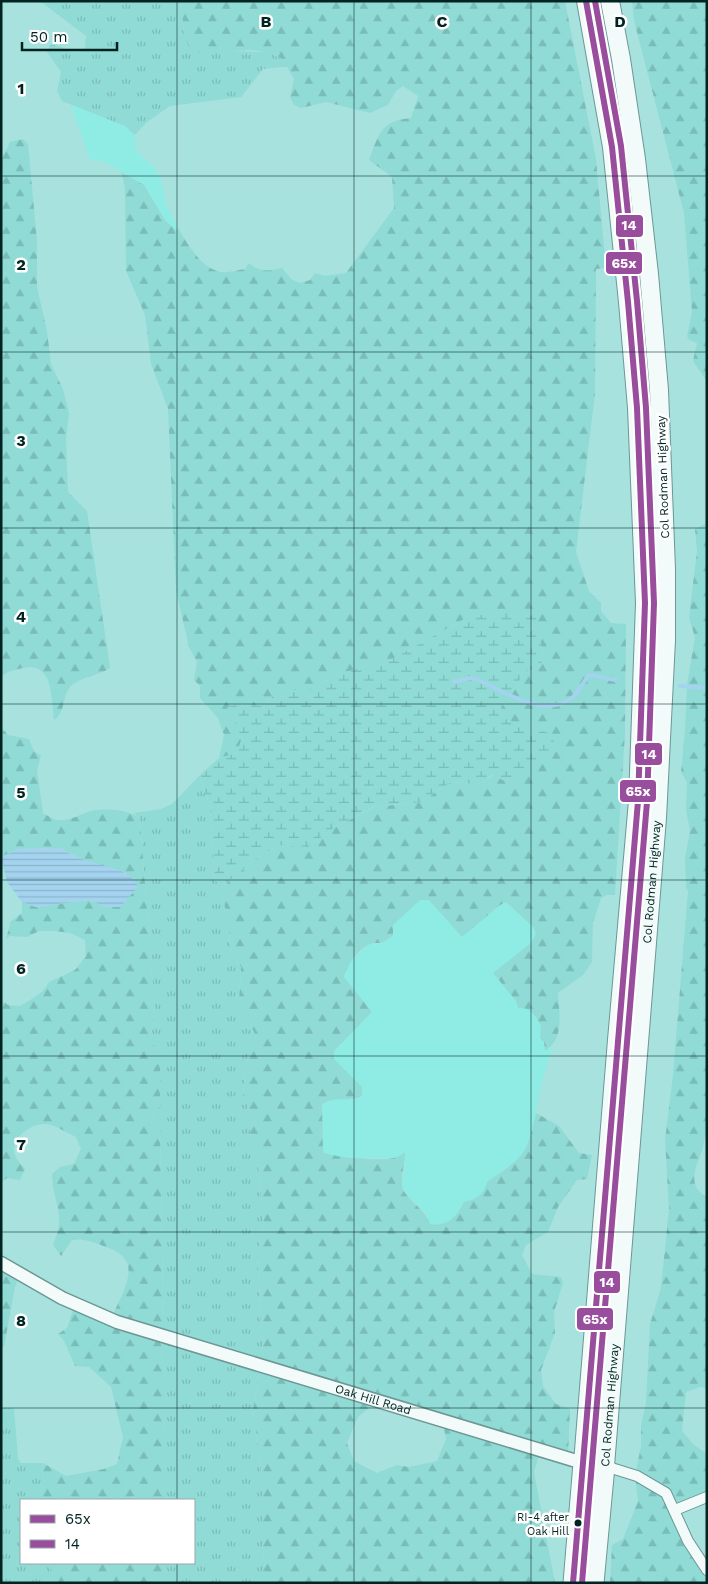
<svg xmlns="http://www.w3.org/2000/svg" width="708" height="1584" viewBox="0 0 708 1584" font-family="'Work Sans',sans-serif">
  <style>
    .built { fill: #8fece5 }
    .grass { fill: url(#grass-tufts) }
    .forest { fill: url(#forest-firs); fill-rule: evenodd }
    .wetland { fill: url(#wetland-marsh) }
    .water { fill: url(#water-rules) }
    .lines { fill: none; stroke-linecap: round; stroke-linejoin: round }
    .stream { stroke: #a3d3ef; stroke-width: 4 }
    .minor-casing { stroke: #6c9794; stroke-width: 12 }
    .tertiary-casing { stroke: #6c9794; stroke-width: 15 }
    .trunk-casing { stroke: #6c9794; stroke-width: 20 }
    .motorway-casing { stroke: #6c9794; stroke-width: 21 }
    .minor { stroke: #f2fbfa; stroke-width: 10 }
    .tertiary { stroke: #f2fbfa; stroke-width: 12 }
    .trunk { stroke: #f2fbfa; stroke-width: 18 }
    .motorway { stroke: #f2fbfa; stroke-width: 19 }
    .bus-1-casing { stroke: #fff; stroke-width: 10 }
    .bus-2-casing { stroke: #fff; stroke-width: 10 }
    .bus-1 { stroke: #994d9d; stroke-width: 6 }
    .bus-2 { stroke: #994d9d; stroke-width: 6 }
    .grid { fill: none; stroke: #012422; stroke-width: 1; stroke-opacity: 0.55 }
    .bus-dot { fill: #012422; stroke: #fff; stroke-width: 2 }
    .labels { text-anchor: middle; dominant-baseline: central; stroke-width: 5; stroke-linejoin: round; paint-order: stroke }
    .bus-label { font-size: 11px; fill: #012422; stroke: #fff; text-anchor: end }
    .street-label { font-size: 12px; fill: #012422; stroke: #fff }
    .grid-label { font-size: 16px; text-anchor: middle; font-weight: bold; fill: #012422; stroke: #fff; stroke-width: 5; stroke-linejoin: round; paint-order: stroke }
    .line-badge { stroke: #fff; stroke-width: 2 }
    .badge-label { font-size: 14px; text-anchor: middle; font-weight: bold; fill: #fff }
  </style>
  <defs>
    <pattern id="grass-tufts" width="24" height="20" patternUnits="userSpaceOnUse" patternTransform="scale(1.25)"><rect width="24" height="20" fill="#90dbd5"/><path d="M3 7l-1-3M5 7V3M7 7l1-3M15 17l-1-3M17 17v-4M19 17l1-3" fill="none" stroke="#7abcb7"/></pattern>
    <pattern id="forest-firs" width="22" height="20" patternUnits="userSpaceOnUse" patternTransform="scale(1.25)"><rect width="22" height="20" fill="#90dbd5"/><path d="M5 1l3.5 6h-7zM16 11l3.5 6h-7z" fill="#7abcb7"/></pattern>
    <pattern id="wetland-marsh" width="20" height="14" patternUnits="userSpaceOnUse" patternTransform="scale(1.25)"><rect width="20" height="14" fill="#90dbd5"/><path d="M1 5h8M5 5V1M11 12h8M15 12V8" fill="none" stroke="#7abcb7"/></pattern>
    <pattern id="water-rules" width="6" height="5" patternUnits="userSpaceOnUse" patternTransform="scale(1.25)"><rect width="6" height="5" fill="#a3d3ef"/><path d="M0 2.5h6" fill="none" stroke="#8bb5cd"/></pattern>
  </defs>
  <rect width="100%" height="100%" fill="#a8e2de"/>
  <!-- built -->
  <path class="built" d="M75,106L125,126L135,135L136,151L153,166L161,179L166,204L178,228L176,230L165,220L144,185L103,161L90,160L71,107Z
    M420,900H429L462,936L500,905L506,902L534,928L536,934L531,943L494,974L516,1001L532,1011L541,1026L540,1038L544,1041L545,1051L553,1047L542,1081L529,1145L520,1158L487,1182L485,1190L477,1199L464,1202L455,1219L438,1225L430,1224L427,1215L406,1194L402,1185L405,1167L394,1158L330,1157L323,1152L322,1104L332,1098L355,1100L344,1070L333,1058L335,1050L348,1036L347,982L344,976L347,965L369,944H380L393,925Z"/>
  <!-- grass -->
  <path class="grass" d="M40,1H181L184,35L225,51L268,52L282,59V67L263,69L241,97L170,106L147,122L135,135L125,126L62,101L57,91L61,72L47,52L50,45C64,43 71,60 85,48L86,36Z
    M200,775L210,808L215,879L221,889L229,926L230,948L241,967L239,1001L256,1036L245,1067L243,1096L254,1121L247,1141L257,1153L264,1223L257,1254L263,1351L253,1409L263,1482V1546L266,1583H163V1563H194V1500H162V1443L167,1396L161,1350L163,1299L160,1131L151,1122L153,1113L160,1107V1054L150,1040L155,1015L140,819L134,813L161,809L172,804Z
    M1,1408H14L18,1458L20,1463H43L41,1500H21V1563H50L54,1583H1Z"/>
  <!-- forest -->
  <path class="forest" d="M181,1H565L596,159L606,268L596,269L595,393L576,552L589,591L601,603V611L611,623L626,624L625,733L615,895H607L601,898L593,923L592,962L583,975L558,993C559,1013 565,1039 545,1051L544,1041L540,1038L541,1026C535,1015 531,1007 518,1008L516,1001L493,973L531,943L536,934L534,928L506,902L500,905L462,937L429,900H420L393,925V935C379,948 378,940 368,945C357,951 347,965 344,977L372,1012L335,1050L333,1058L362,1087V1096C348,1103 339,1095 322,1104L323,1152C333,1158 382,1161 394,1158C398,1157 402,1154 405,1152C405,1162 401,1177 402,1185C403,1198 426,1209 430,1224C448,1227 456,1217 464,1202C477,1199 484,1195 487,1182C524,1156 526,1158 536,1113L559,1126L579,1153L592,1155L587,1179L577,1180L558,1207L548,1232L526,1245L522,1255L532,1274L561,1277L563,1283L554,1312L555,1333L541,1370L543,1386L556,1404L570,1409L568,1458L540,1452L534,1472L555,1583H266L263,1546V1482L253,1409L263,1351L257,1254L264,1223L257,1153L247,1141L254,1121L243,1096L245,1067L256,1036L239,1001L241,967L230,948L229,926L221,889L236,874L277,845L308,847L332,829L374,807L421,802L451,782L477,784L484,782L549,733L509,721L498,712L516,688L523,672L543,653L539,638L468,617L392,659L343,673L308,690H279L263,706L240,704L228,707L242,738L237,753L219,758L224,735L218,718L200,698V686L194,680L197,662L189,647L176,590L168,409L151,364L145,315L126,271L125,187L121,172L144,185L165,220L176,230L178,228C188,244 200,268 221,272C228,273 238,270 245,269L249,263C260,273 269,271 282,268L291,279L300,283L310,280L315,273L325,276L346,273L394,208L392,177L369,160C379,134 380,121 411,118L418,96L403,86L396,91L388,105L370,113L326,102L301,108L294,105L290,97L294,79L287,67H282V59C247,39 219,61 190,50L184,35ZM377,1402L443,1423L446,1439L437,1461L409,1467L397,1465L377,1473L354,1461L347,1443L358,1417Z
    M632,1H707V382L693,361L697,343L689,340L687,336L692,312L684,213L634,21Z
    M23,139L28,144L37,241V287L47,331L51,364L63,389L69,413L66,439L68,492L87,511L110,668C99,676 81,676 70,687C62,697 66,712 54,720C51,698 54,661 23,668C14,670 8,671 1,677V160L10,142Z
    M707,523V1131C704,1138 704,1144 702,1151C696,1166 686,1187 707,1197V1388L700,1387L686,1392L682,1431L693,1444L707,1454V1499L678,1510L707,1574V1583H610L612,1545L623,1539L638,1501L635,1476L641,1446V1426L646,1402L650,1324L661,1288L669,1209L665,1140L673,1075L688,891L686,887L685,858L690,831L686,810L687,782L681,772L685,731L687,685L695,637L689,618L697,551L695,529Z
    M1,727L8,735L29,739L34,751L41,756L37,770L43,813C47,815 53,820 57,820C69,822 80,814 91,811C105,808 130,809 140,819L155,1015L150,1040L160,1054V1107L153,1113L151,1122L160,1131L163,1299L161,1350L167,1396L162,1443V1500H41L43,1463L66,1476L104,1469L117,1464L123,1437L111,1387L89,1367L75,1366L64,1341L58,1334L67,1328L76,1301L113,1315C124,1288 145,1260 106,1247C95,1243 85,1238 72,1240L61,1256L53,1245C67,1212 53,1206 52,1174L60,1167L74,1164L81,1149L76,1137C67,1133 56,1125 47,1124C33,1123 17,1133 14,1148C13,1156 20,1163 25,1169L20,1180L7,1178L1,1182V1005L4,1002L8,1005L20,1006L35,997L43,991L49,982L75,970L86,956L85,940L70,933L55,931H39L27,937L10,936L6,939C7,933 10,929 10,922L22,913V902L36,907L88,900L107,907L127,873L83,860L59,848L18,849L1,857Z
    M1,1257L20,1272L15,1287L4,1347L1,1348Z
    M50,1563H163V1583H54Z"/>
  <!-- wetland -->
  <path class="wetland" d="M494,613H523L536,617L543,653L541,667L523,672L516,688L498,712L509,721L549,733L554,741C541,766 531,771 505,781L491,775L484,782L477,784L451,782L421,802L373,807L332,829L308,847L277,845L236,874L221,889L215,879L210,808L200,775L219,758L237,753L242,738L227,707L240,704L263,706L279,690H308L343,673L392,659L468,617Z"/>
  <!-- water -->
  <path class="water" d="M59,848C67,852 75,857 84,860C102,867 130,867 138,887L120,907H107L88,900L36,907L22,902L7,882L1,857L18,849Z"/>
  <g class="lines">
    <!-- stream -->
    <path class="stream" d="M454,682L470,678L478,680C506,692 545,720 573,697C579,691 584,681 589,675L616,680
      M680,686L707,688"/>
    <!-- minor casing -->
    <g class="minor-casing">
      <path id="minor" d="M605,1466L637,1476L666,1493L688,1541L707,1570
        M675,1510L707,1497"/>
    </g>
    <!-- tertiary casing -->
    <g class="tertiary-casing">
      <g id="tertiary">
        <path id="s1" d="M1,1263L62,1298L117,1322L583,1463L605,1466"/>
      </g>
    </g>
    <!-- trunk casing -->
    <g class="trunk-casing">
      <g id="trunk">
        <path d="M583,1463L617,1040L638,801L645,603L637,408L628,302L612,147L586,1"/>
        <path id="s2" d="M605,1466L657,818L666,640V569L659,390L649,274L636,159L621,59L610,1"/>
      </g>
    </g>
    <!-- motorway casing -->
    <g class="motorway-casing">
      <path id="motorway" d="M573,1583L583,1463
        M594,1583L605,1466"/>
    </g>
    <!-- minor -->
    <use href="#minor" class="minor"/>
    <!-- tertiary -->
    <use href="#tertiary" class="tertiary"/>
    <!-- trunk -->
    <use href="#trunk" class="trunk"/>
    <!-- motorway -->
    <use href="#motorway" class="motorway"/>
    <!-- bus-1 casing -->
    <g class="bus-1-casing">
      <path id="bus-1" d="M573,1583L638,801L645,603L637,408L628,302L612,147L586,1"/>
    </g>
    <!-- bus-2 casing -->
    <g class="bus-2-casing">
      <path id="bus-2" d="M582,1583L647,802L654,603L646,408L637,301L621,146L595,1"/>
    </g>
    <!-- bus-1 -->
    <use href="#bus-1" class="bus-1"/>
    <!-- bus-2 -->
    <use href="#bus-2" class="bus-2"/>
  </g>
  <!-- grid -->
  <path class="grid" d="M177,1V1500M354,1V1583M531,1V1583M1,176H707M1,352H707M1,528H707M1,704H707M1,880H707M1,1056H707M1,1232H707M1,1408H707M177,1563V1583"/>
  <!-- markers -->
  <circle class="bus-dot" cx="578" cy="1523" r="4.5"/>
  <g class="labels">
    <!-- bus labels -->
    <g class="bus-label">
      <text x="569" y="1517">RI-4 after<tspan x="569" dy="14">Oak Hill</tspan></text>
    </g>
    <!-- street labels -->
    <g class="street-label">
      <text transform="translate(663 477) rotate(-92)">Col Rodman Highway</text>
      <text stroke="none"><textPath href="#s2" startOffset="586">Col Rodman Highway</textPath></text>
      <text stroke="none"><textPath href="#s1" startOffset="398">Oak Hill Road</textPath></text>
      <text stroke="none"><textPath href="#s2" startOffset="61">Col Rodman Highway</textPath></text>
    </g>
  </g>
  <g class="grid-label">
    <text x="266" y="27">B</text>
    <text x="442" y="27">C</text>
    <text x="620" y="27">D</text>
    <text x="21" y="94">1</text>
    <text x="21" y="270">2</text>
    <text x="21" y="446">3</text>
    <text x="21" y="622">4</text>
    <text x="21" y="798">5</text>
    <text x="21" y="974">6</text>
    <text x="21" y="1150">7</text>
    <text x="21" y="1326">8</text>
  </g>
  <g class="line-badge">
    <rect x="615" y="214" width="29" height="24" rx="5" fill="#994d9d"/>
    <rect x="605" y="251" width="38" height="24" rx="5" fill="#994d9d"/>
    <rect x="634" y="742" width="29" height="24" rx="5" fill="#994d9d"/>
    <rect x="619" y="779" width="38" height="24" rx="5" fill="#994d9d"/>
    <rect x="593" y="1270" width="28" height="24" rx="5" fill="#994d9d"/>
    <rect x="576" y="1307" width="38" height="24" rx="5" fill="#994d9d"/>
  </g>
  <g class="badge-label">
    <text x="629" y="230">14</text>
    <text x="624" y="268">65x</text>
    <text x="649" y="759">14</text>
    <text x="638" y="796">65x</text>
    <text x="607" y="1287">14</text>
    <text x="595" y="1324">65x</text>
  </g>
  <!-- border -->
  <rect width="708" height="1584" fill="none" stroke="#012422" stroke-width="5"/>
  <!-- legend -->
  <rect x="20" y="1499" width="175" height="65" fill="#ffffff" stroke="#99a7a7"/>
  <rect x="30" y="1515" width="25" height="8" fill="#994d9d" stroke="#99a7a7"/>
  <text x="65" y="1524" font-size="15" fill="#012422">65x</text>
  <rect x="30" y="1540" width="25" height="8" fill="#994d9d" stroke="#99a7a7"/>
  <text x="65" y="1549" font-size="15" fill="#012422">14</text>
  <!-- scale -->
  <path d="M22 42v8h95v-8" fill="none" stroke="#012422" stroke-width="2.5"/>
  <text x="30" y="42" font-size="15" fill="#012422" stroke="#ffffff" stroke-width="4" paint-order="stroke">50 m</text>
</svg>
